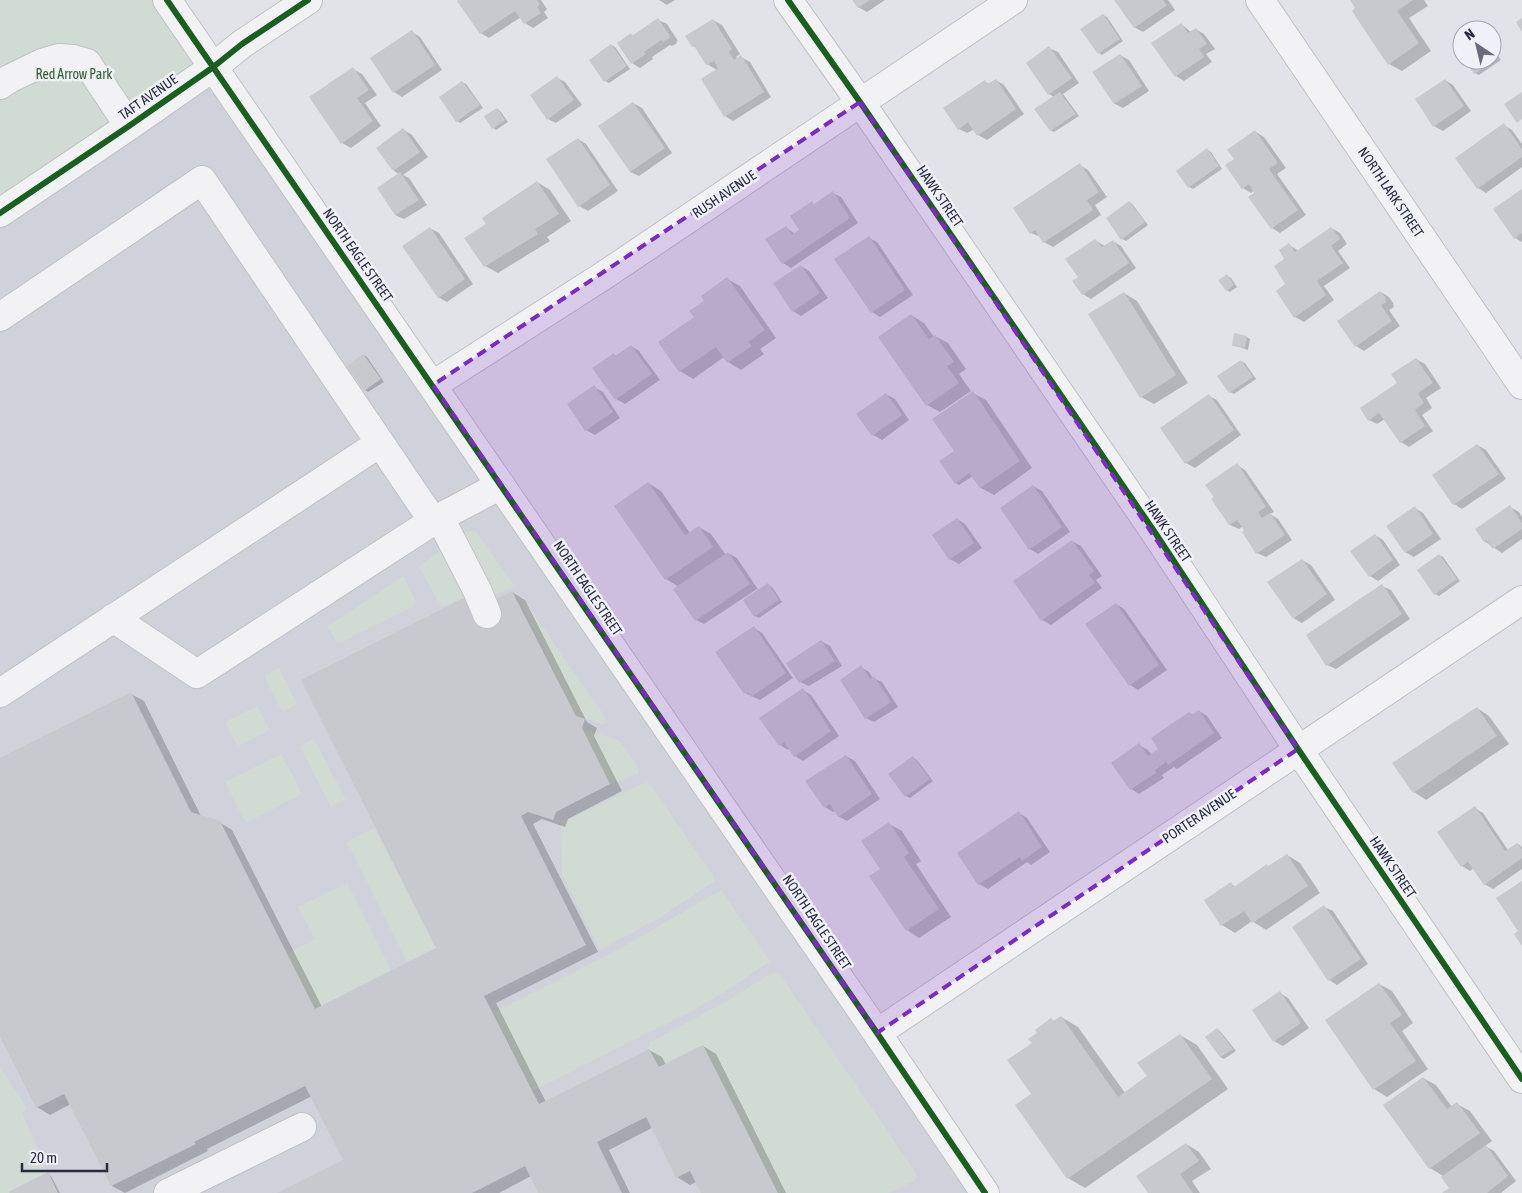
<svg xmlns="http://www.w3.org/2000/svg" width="1522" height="1193" viewBox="0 0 1522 1193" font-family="'Asap Condensed',sans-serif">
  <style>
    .built { fill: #d0d2db }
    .green { fill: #d0dbd3 }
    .shadow { fill: #0003 }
    .building { fill: #c8c9cf }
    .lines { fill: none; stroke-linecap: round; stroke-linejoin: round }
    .minor-casing { stroke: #c0c1c6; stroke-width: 30 }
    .minor { stroke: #f2f2f4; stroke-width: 28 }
    .cycleway-casing { stroke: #f0f1f7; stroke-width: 9 }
    .cycleway { stroke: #1b5e20; stroke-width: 6 }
    .marked { fill: #7b2cbf; fill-opacity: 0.2; stroke: #7b2cbf; stroke-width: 4; stroke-dasharray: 10 6; stroke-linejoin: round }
    .labels { text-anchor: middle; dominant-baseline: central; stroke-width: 5; stroke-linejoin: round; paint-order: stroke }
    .park-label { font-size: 14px; fill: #345e37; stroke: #f0f1f7 }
    .street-label { font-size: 14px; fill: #282b42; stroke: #f0f1f7 }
  </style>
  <rect width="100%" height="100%" fill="#e2e3e8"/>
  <!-- built -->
  <path class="built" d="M212,68L982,1193H0V213Z"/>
  <!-- green -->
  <path class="green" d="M0,0H167L212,68L0,213Z
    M468,531L476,532L515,586L490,597L460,536Z
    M443,549L466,597L441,607L419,566Z
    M403,576L416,602L415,605L338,644L328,626Z
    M522,597L605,717L606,722L603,725L576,716L518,598Z
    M279,668L297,704L282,712L264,675Z
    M257,706L270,730L237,746L225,722Z
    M582,728L620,741L638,767V773L610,784Z
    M314,739L346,800L331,807L300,746Z
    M281,754L302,794L246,823L225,782Z
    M646,782L652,787L714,877V881L659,918L602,949L598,946L562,874L561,821L568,820Z
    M375,828L436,948L407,962L347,842Z
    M347,883L391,970L315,1009L287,954L315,939L298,907Z
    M721,890L770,961L734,986L692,1011L533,1091L493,1012L611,954Z
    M776,972L779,973L916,1173V1177L914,1181L889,1193H778L703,1045L659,1067L649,1049V1043L731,999L771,973Z
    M0,1066L27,1109L22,1113L48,1172L10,1191V1193H0Z"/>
  <!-- shadow -->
  <path class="shadow" d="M461,0H541L547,9L544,12L548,18L533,28L525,23L521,17L489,38L481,33Z
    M659,0H675L667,5Z
    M853,0H885L867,12L858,7Z
    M1116,0H1168L1175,10L1143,32L1134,27Z
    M1351,0H1424L1428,6L1409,18L1431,51L1402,71L1389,64Z
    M1103,15L1107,17L1123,41L1102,55L1099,53Z
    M658,20L667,24L678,41L676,42L677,43L672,46L670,45L652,57L653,59L640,68L632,63L631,35L633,36Z
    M713,20L722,25L740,54L736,57L738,59L741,57L750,62L771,97L733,121L725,116L717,70L707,64L697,48L693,46Z
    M1181,24L1191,32L1196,29L1204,34L1215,49L1206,54L1212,62L1184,81L1176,76Z
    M412,32L420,37L442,70L402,97L394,92Z
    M611,45L615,47L630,69L609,83L605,81L591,60Z
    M1492,47L1501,60L1479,75L1475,73L1466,60H1492Z
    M1049,48L1058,52L1079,83L1063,94L1079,116L1054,132L1050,130L1054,97L1049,94Z
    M1120,55L1129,60L1149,91L1123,108L1115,104L1094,72Z
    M353,69L362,74L377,95L365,103L381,126L351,148L342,143Z
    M557,78L565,82L582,105L556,123L548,119Z
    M996,80L1004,85L1024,114L987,140L978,135L974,129L967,133L959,129L985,82L989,84Z
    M1445,80L1453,85L1471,111L1443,131L1434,126Z
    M462,82L466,84L483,108L460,123L457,121Z
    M633,103L642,108L672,153L639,176L630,172Z
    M498,109L501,112L508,122L496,130L493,128Z
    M1504,125L1512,130L1522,144V167L1486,193L1478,188Z
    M404,130L412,135L428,157L403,175L409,178L427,205L404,219L395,215L399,174L394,171Z
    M1256,132L1264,137L1286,168L1277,174L1306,215L1280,233L1272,228L1254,190L1251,193L1243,188L1235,160Z
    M578,139L586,144L618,191L588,211L579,206Z
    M1207,150L1211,152L1222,169L1193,189L1189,187L1178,171Z
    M1080,165L1088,170L1107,197L1095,205L1101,215L1053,247L1044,242L1041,237L1031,233Z
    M537,182L550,190L571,221L547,237L550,241L498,273L485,266L488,224Z
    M1522,190V242L1515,238Z
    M833,193L841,197L858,223L791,268L783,263L786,227L795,234L801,230L815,205Z
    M1130,202L1133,205L1148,225L1126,241L1122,239Z
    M430,228L439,233L473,284L447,302L438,297Z
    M1331,228L1340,233L1347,244L1338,251L1350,268L1324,286L1334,300L1304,322L1295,317L1287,284L1286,259L1289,245L1299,251Z
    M869,238L877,242L913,295L880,317L872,312Z
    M1095,240L1105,246L1113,241L1121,246L1136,268L1091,299L1083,294Z
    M801,266L809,271L828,298L801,316L793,311Z
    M1227,276L1231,278L1237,287L1230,292L1227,290Z
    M727,279L740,286L776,338L760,349L764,354L741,370L728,362L724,357L693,379L680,371L696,318L706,301Z
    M1381,292L1389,297L1393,303L1394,307L1389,310L1400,326L1364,351L1356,346Z
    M1124,293L1137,301L1188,383L1154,404L1141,397Z
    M911,315L924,323L934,337L935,336L948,343L966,369L959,374L971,391L940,412L927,405Z
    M1247,337L1250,339L1248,350L1233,345Z
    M631,346L639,351L660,380L625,404L616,399L594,368L614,355L617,356Z
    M364,355L367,357L384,382L368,392L365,390Z
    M1416,359L1425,364L1441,388L1426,398L1432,408L1422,415L1433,431L1409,447L1401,442L1385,419L1377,424L1369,420L1399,384Z
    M1241,361L1245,363L1256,379L1234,394L1230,392Z
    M594,387L603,392L620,418L595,435L586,430Z
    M973,393L986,400L1032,468L994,495L981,488L973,476L959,485L956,483L954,452Z
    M886,394L895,399L909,420L882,440L873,435Z
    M1209,396L1217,400L1241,435L1195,468L1186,463Z
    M1477,445L1486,450L1506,479L1462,509L1454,504Z
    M1237,465L1245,470L1274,512L1270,514L1278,519L1292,540L1266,557L1257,553L1243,526L1239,529L1230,525L1213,499Z
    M648,483L661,491L690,533L699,527L711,534L726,555L728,553L737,558L759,591L768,585L772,587L782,602L759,618L755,616L758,591L757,589L704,624L696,620L679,587L666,579Z
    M1033,486L1042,491L1070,532L1038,554L1030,549L1002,509Z
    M1510,507L1519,512L1522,517V539L1502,553L1484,541Z
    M1415,508L1423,513L1441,539L1414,557L1405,552Z
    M957,519L965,524L982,548L959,564L950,559Z
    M1375,535L1383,540L1400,565L1378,581L1370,576Z
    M1072,541L1081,546L1102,576L1096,580L1102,588L1051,625L1042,620Z
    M1439,555L1443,557L1460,581L1439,596L1435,594Z
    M1302,560L1311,565L1335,600L1302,623L1293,618Z
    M1382,586L1391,590L1410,619L1336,669L1327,665Z
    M512,592L525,600L587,722L597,728L594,736L622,791L568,819L565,827L542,819L533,824L598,952L496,1003L546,1102L649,1050L662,1057L666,1065L703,1046L716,1054L786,1193H702L696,1182L690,1185L677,1177L652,1128L609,1150L630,1193H540L531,1176L499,1193H280L344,1161L312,1096L207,1149L208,1151L125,1193L112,1186L71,1104L50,1115L37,1107L0,1034V760L131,694L144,701L201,816L219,822L232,830L322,1007L438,948L480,608Z
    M1116,604L1124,609L1167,670L1138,690L1130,685Z
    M754,628L762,633L793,678L760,700L745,693Z
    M821,641L830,646L842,666L809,686L800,682Z
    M861,667L869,672L873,678L882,682L898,707L874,722L866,718Z
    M803,690L811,695L839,736L803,761L795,756L789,749L788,750L780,745Z
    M1477,708L1489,716L1509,744L1426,800L1414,792Z
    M1199,711L1207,716L1222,738L1177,769L1174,767L1162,775L1164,778L1139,794L1131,789L1113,763L1139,745L1148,750L1152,755L1160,750L1189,713L1193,715Z
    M846,756L855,761L880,799L847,821L838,816L835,811L833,812L825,807Z
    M913,758L917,760L933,781L910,798L906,796Z
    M1475,808L1483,813L1508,850L1518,844L1522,847V869L1493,889L1484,884L1474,868L1470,871L1462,866Z
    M1019,813L1027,818L1050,852L1031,865L1027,862L988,889L979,884L959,853Z
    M889,824L902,831L921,861L916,864L951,917L919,938L907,930L881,870Z
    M1287,855L1300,863L1320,893L1266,930L1252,921L1235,933L1222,925L1231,884L1236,887Z
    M1324,907L1333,911L1368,964L1337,985L1329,980Z
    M1379,984L1392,991L1413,1023L1402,1031L1428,1069L1387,1097L1374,1089L1327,1021Z
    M1280,993L1288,998L1309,1028L1283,1046L1274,1041L1254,1011Z
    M1061,1017L1078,1027L1125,1093L1148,1077L1180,1035L1197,1045L1228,1089L1085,1188L1068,1178L1017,1106L1033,1095V1044L1039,1033L1051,1020L1055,1022Z
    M1218,1029L1221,1032L1236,1051L1224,1059L1220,1057Z
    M1423,1078L1436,1085L1452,1107L1457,1104L1470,1111L1492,1141L1485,1146L1494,1151L1516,1181L1501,1193H1444L1451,1189L1443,1176L1430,1168L1385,1105Z
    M1186,1144L1199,1152L1211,1169L1192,1181L1200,1193H1149Z
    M48,1174L51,1176L60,1193H11Z"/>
  <!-- building -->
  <path class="building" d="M458,0H537L540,4L537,7L541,13L524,24L515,11L480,34L457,1Z
    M852,0H870L858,8Z
    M1114,0H1163L1167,5L1134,28Z
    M1350,0H1413L1397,11L1419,43L1388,65L1352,11L1355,8Z
    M1103,14L1120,39L1098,54L1080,29Z
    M658,18L670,36L669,37L670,38L663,42L661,40L644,52L646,54L631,64L617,43L631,33L632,36Z
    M1522,18V32L1516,22Z
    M713,19L732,49L729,52L734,60L741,55L764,92L724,117L701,79L718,68L714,61L706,65L694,46L692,47L685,36Z
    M1181,23L1188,33L1196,28L1207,44L1199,49L1204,57L1175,77L1151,43Z
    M412,30L435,65L393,93L370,58Z
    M611,44L627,66L604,82L589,60Z
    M1049,46L1072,78L1048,95L1026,63Z
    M1492,49L1498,58L1474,74L1465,60H1492Z
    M1120,54L1142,86L1114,104L1092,72Z
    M353,67L369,90L357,98L373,121L341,144L309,97Z
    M557,76L574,100L547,120L530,95Z
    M996,79L1016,109L977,136L968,122L958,130L943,108L985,80L987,84Z
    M1445,79L1464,106L1433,127L1415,99Z
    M462,81L480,105L456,122L439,97Z
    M1060,92L1076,114L1050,131L1034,109Z
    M1522,92V119L1517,123L1504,104Z
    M633,102L665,148L630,172L598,126Z
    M497,108L505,120L492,129L484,116Z
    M1504,123L1522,149V157L1477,189L1455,158Z
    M403,128L420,152L393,171L376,148Z
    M1255,130L1278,163L1269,169L1298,210L1271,229L1248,197L1254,193L1249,184L1242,189L1225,165L1234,159L1227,150Z
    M578,138L610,185L578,207L546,159Z
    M1207,148L1219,166L1188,188L1176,171Z
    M1080,163L1099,192L1087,200L1093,210L1043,243L1035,230L1030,234L1013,208Z
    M400,172L419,200L395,215L377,188Z
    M537,181L559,214L535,229L538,234L484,267L464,238L486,224L482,218Z
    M1522,189V233L1514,239L1493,209Z
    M833,191L850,218L782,264L765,239L786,226L792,234L799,230L790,216L812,201L814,204Z
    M1129,201L1145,222L1121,240L1106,218Z
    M430,227L465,279L438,298L402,246Z
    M1331,227L1340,239L1331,246L1343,263L1317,281L1326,295L1294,318L1276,291L1285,284L1274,266L1284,259L1279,250L1289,243L1295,252Z
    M869,236L905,290L871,313L834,259Z
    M1095,239L1102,247L1113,240L1129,263L1082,295L1072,281L1078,277L1065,259Z
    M801,265L820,293L792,312L773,283Z
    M1227,274L1234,285L1226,291L1218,280Z
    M727,277L765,330L748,342L752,346L727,363L716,347L679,372L658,342L694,317L689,311L704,301L701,296Z
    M1380,291L1385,297L1386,302L1381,305L1392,321L1355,347L1337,321Z
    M1124,292L1176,375L1140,398L1088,314Z
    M911,314L929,339L935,335L954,362L947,366L959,383L926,406L878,337Z
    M1234,333L1247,336L1245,348L1232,346Z
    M631,345L652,374L615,400L592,368L614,353L615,356Z
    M363,354L381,379L364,391L347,366Z
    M1416,358L1433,383L1418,393L1424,403L1415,410L1425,426L1400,443L1379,413L1368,421L1360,408L1397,383L1391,374Z
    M1241,360L1253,377L1229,393L1217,376Z
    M594,385L613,412L585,431L567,404Z
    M973,391L1020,461L980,488L969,473L955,484L939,461L954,451L932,419Z
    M886,393L902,415L872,436L856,414Z
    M1209,394L1234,430L1185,464L1160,428Z
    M1477,444L1499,474L1453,505L1432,475Z
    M1237,463L1266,507L1258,512L1262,518L1270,513L1285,535L1256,554L1242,532L1244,530L1237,520L1229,525L1211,499L1214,497L1205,485Z
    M648,482L685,535L699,526L713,547L665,580L614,506Z
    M1033,485L1062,527L1029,550L1000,508Z
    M1510,505L1522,523V529L1493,549L1486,540L1484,542L1475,529Z
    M1415,506L1433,534L1405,553L1386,526Z
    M957,518L974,543L949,560L932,535Z
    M1375,534L1393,560L1369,577L1350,551Z
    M1072,540L1094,571L1089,575L1095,583L1041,621L1013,581Z
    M728,552L750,584L695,621L673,589Z
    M1439,554L1457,579L1434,595L1417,570Z
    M1302,559L1327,594L1293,619L1267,582Z
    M768,583L779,600L754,617L743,600Z
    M1382,584L1402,614L1326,666L1306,635Z
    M512,591L576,716L585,719L582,728L610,784L556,812L553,820L528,812L521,816L586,945L484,996L539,1104L649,1049L659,1067L703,1045L778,1193H701L690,1171L676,1178L646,1117L597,1142L622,1193H538L525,1166L472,1193H277L343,1160L305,1086L194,1142L196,1144L111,1186L64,1094L36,1108L0,1037V758L131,692L191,812L220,821L315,1009L436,948L301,680L466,597L473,611Z
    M1116,603L1159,665L1129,686L1085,624Z
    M754,626L786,673L751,697L748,692L744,694L715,652Z
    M821,640L835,661L799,683L786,663Z
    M861,665L870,679L874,676L891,702L865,719L840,680Z
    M803,688L831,731L794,757L784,742L779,746L759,718Z
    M1477,707L1497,736L1413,793L1392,763Z
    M1199,710L1214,733L1168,765L1166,762L1155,770L1156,773L1130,790L1111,763L1139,743L1148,756L1158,749L1151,738L1189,712L1191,715Z
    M846,755L872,794L838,817L830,804L824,808L805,781Z
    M913,756L930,779L905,797L888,774Z
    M1475,806L1505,851L1517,843L1522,849V858L1484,885L1468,862L1461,867L1437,832Z
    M1019,811L1042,847L1022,861L1020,857L978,885L957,853Z
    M889,822L909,853L904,857L939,909L906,931L869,876L880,869L861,841Z
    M1287,854L1308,886L1252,923L1244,911L1221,926L1204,900L1231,882L1234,887L1267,864L1268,866Z
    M1522,881V946L1514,934L1518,931L1496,898Z
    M1324,905L1361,959L1328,981L1292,927Z
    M1379,983L1402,1015L1390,1023L1416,1061L1373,1090L1325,1020Z
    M1280,991L1301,1023L1273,1042L1252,1010Z
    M1061,1016L1118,1097L1147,1076L1137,1063L1180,1034L1212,1079L1067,1179L1015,1105L1031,1094L1007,1060L1032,1043L1028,1039L1037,1033L1035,1030L1051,1018L1053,1021Z
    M1217,1028L1233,1049L1220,1057L1205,1037Z
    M1423,1077L1447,1109L1457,1102L1480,1133L1429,1169L1383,1105Z
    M1186,1143L1199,1161L1180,1174L1193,1193H1148L1136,1176Z
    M1486,1145L1508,1176L1487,1193H1442L1449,1188L1441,1177Z
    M48,1172L58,1193H10L9,1192Z"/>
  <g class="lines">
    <!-- minor casing -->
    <g class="minor-casing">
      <path id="minor" d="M167,0L877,1033L985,1193
        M788,0L860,102L1154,531L1298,749L1522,1079
        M1260,0L1522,385
        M0,85L9,79L42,63L59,58L73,59L87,63L129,126
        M0,213L129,126L212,68L242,44L308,0
        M0,317L202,180L433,521L501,485
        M433,385L606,274L1013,0
        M440,518L477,590L487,614
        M113,618L197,674L433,521
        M0,693L380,443
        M877,1033L1522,600
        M168,1193L302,1127"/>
    </g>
    <!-- minor -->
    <use href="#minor" class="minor"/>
    <!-- cycleway casing -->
    <g class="cycleway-casing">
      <path id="cycleway" d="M167,0L877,1033L985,1193
        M788,0L860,102L1154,531L1298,749L1522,1079
        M0,213L129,126L212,68L242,44L308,0"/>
    </g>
    <!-- cycleway -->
    <use href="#cycleway" class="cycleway"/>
  </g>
  <!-- marked area -->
  <path class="marked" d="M860,102L1298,749L877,1033L433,385Z"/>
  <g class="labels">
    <!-- park labels -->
    <g class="park-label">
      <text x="74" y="74">Red Arrow Park</text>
    </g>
    <!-- street labels -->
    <g class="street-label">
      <text transform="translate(148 97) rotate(-35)">TAFT AVENUE</text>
      <text transform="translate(1391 192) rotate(56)">NORTH LARK STREET</text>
      <text transform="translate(724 194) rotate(-34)">RUSH AVENUE</text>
      <text transform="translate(940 196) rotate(56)">HAWK STREET</text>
      <text transform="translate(358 255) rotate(55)">NORTH EAGLE STREET</text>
      <text transform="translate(1168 531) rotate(56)">HAWK STREET</text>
      <text transform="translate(588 588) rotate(56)">NORTH EAGLE STREET</text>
      <text transform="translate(1199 816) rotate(-34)">PORTER AVENUE</text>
      <text transform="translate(1393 867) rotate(56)">HAWK STREET</text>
      <text transform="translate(817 922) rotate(56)">NORTH EAGLE STREET</text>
    </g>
  </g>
  <!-- north arrow -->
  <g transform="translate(1477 45) rotate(325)"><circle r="24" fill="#f0f1f7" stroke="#a0a2af"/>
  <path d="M0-4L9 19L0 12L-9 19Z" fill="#696b7c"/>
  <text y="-8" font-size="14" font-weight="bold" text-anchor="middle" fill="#282b42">N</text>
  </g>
  <!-- scale -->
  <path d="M22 1163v8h85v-8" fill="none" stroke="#282b42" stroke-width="2.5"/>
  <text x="30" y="1163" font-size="15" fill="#282b42" stroke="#f0f1f7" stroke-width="4" paint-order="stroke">20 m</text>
</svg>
